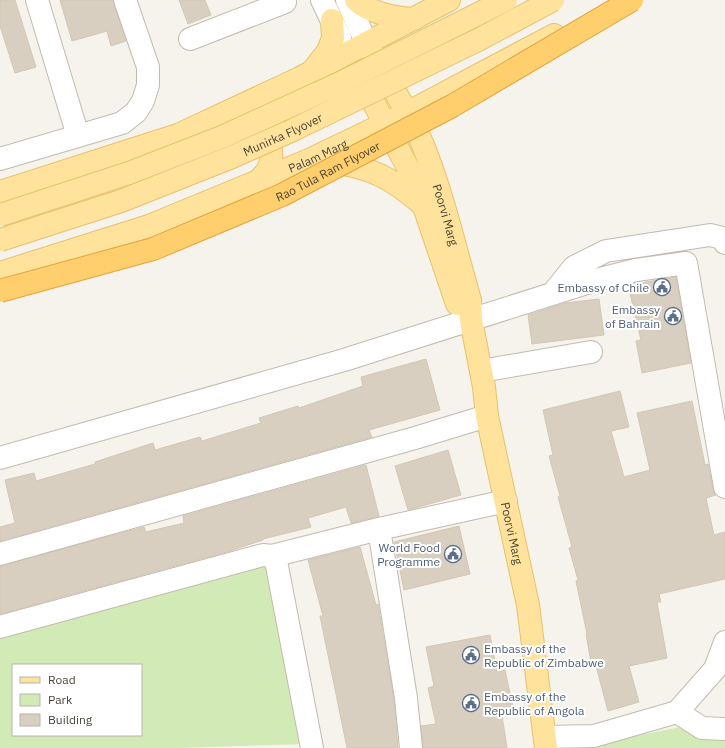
<svg xmlns="http://www.w3.org/2000/svg" width="725" height="748" viewBox="0 0 725 748" font-family="'IBM Plex Sans',sans-serif">
  <style>
    .green { fill: #d2eab5; fill-rule: evenodd }
    .building { fill: #d8cfc1; stroke: #d3c7b4 }
    .lines { fill: none; stroke-linecap: round; stroke-linejoin: round }
    .minor-casing { stroke: #c2bbae; stroke-width: 24 }
    .major-casing { stroke: #e6c16a; stroke-width: 24 }
    .minor { stroke: #fff; stroke-width: 22 }
    .major { stroke: #ffe39c; stroke-width: 22 }
    .major-bridge-casing { stroke: #e6c16a; stroke-width: 24; stroke-linecap: butt }
    .highway-bridge-casing { stroke: #e0a43c; stroke-width: 24; stroke-linecap: butt }
    .major-bridge { stroke: #ffe39c; stroke-width: 22 }
    .highway-bridge { stroke: #ffcf6e; stroke-width: 22 }
    .labels { text-anchor: middle; dominant-baseline: central; stroke-width: 4; stroke-linejoin: round; paint-order: stroke }
    .street-label { font-size: 12px; fill: #4b4439; stroke: #fff }
    .service-label { font-size: 12px; fill: #4e5e75; stroke: #fff; text-anchor: end }
  </style>
  <rect width="100%" height="100%" fill="#f6f3ec"/>
  <!-- green -->
  <path class="green" d="M268,560L304,744L177,748H0V636ZM13,665H141V735H13Z
    M725,720V748H574L701,723Z"/>
  <!-- building -->
  <path class="building" d="M0,0H15L36,67L15,73L0,26Z
    M60,0H113L126,41L111,46L107,31L72,41Z
    M179,0H205L211,15L188,24Z
    M676,277L691,363L642,373L636,341L641,340L628,285Z
    M599,299L604,335L532,344L528,315L565,303Z
    M426,359L440,410L369,430L372,437L0,541V527L15,523L5,480L34,473L36,481L95,464V462L153,443L155,450L200,437L202,441L261,423L259,418L298,406L299,408L363,386L361,377Z
    M620,391L629,427L611,431L624,477L650,470L637,413L692,401L705,465L708,464L713,489L716,495L706,498L714,535L725,532V579L659,594L661,602H657L667,658L629,666L639,702L608,711L595,662L591,663L586,634H587L576,581L578,580L569,548L572,547L558,497L560,496L549,456L553,455L543,410Z
    M448,450L461,495L408,510L395,466Z
    M366,465L379,516L351,523L346,507L308,518L311,527L263,539V540L230,551L0,614V566L144,527L146,532L184,523L183,516Z
    M459,526L470,574L404,590L394,542Z
    M360,547L376,605L378,604L394,700L398,748H347L320,616H323L308,560Z
    M490,635L497,672L505,670L513,707L501,709L507,748H423L421,726L436,724L428,688L434,686L426,647Z"/>
  <g class="lines">
    <!-- minor casing -->
    <g class="minor-casing">
      <path id="minor" d="M37,0L78,136
        M322,0L340,38
        M347,0L367,44
        M190,39L285,2L284,0
        M0,159L122,123L136,112L143,101L148,85V67L125,0
        M553,293L574,267L606,251L710,235L723,238L725,243
        M481,371L591,352
        M0,458L344,360L596,280L636,270L686,263L725,487
        M379,529L406,698L411,748
        M0,554L415,438L487,416
        M272,556L379,529L506,501
        M0,627L263,555L272,556L276,561L312,748
        M677,712L702,728L725,729
        M545,737L594,736L677,712L715,669L725,642"/>
    </g>
    <!-- major casing -->
    <g class="major-casing">
      <g id="major">
        <path d="M356,0C369,13 396,18 414,19"/>
        <path id="s1" d="M367,44C386,77 408,110 423,145C443,195 455,248 470,300L471,320L484,387L487,416L528,605L546,748"/>
        <path d="M314,69L328,51L333,38L332,20"/>
        <path d="M360,77L416,183L457,304"/>
        <path d="M330,162C370,166 393,179 423,205"/>
        <path d="M257,182C262,177 269,171 270,164C274,153 268,134 263,124"/>
        <path d="M0,192L178,135L300,78L449,0"/>
        <path id="s2" d="M0,273L149,226L309,160L407,113L554,35"/>
      </g>
    </g>
    <!-- minor -->
    <use href="#minor" class="minor"/>
    <!-- major -->
    <use href="#major" class="major"/>
    <!-- major-bridge casing -->
    <g class="major-bridge-casing">
      <g id="major-bridge">
        <path d="M0,215L129,173L222,137L338,84L506,0"/>
        <path id="s3" d="M0,240L121,201L232,157L293,130L480,39L553,0"/>
      </g>
    </g>
    <!-- highway-bridge casing -->
    <g class="highway-bridge-casing">
      <g id="highway-bridge">
        <path id="s4" d="M0,291L153,249L282,195L452,106L632,0"/>
      </g>
    </g>
    <!-- major-bridge -->
    <use href="#major-bridge" class="major-bridge"/>
    <!-- highway-bridge -->
    <use href="#highway-bridge" class="highway-bridge"/>
  </g>
  <!-- icons -->
  <defs>
    <g id="civic-ring" transform="scale(0.9)"><circle r="9.5" fill="#fff" stroke="#5c6f8a" stroke-width="1.5"/><path d="M-.6-6.5H3V-4.5H.6V-3L4-1V1h2V6H-6V1h2V-1L-.6-3ZM-1.2 2.5V6h2.4V2.5Z" fill="#5c6f8a"/></g>
  </defs>
  <g fill-rule="evenodd">
    <use href="#civic-ring" x="662" y="287"/>
    <use href="#civic-ring" x="673" y="316"/>
    <use href="#civic-ring" x="453" y="554"/>
    <use href="#civic-ring" x="471" y="655"/>
    <use href="#civic-ring" x="471" y="703"/>
  </g>
  <g class="labels">
    <!-- street labels -->
    <g class="street-label">
      <text stroke="none"><textPath href="#s3" startOffset="302">Munirka Flyover</textPath></text>
      <text stroke="none"><textPath href="#s2" startOffset="339">Palam Marg</textPath></text>
      <text stroke="none"><textPath href="#s4" startOffset="350">Rao Tula Ram Flyover</textPath></text>
      <text stroke="none"><textPath href="#s1" startOffset="189">Poorvi Marg</textPath></text>
      <text stroke="none"><textPath href="#s1" startOffset="515">Poorvi Marg</textPath></text>
    </g>
    <!-- service labels -->
    <g class="service-label">
      <text x="649" y="287">Embassy of Chile</text>
      <text x="660" y="309">Embassy<tspan x="660" dy="14">of Bahrain</tspan></text>
      <text x="440" y="547">World Food<tspan x="440" dy="14">Programme</tspan></text>
      <text x="484" y="648" text-anchor="start">Embassy of the<tspan x="484" dy="14">Republic of Zimbabwe</tspan></text>
      <text x="484" y="696" text-anchor="start">Embassy of the<tspan x="484" dy="14">Republic of Angola</tspan></text>
    </g>
  </g>
  <!-- legend -->
  <rect x="12" y="664" width="130" height="72" fill="#ffffff" stroke="#b7b4b0"/>
  <rect x="20" y="677" width="20" height="6" fill="#ffe39c" stroke="#b7b4b0"/>
  <text x="48" y="684" font-size="12" fill="#4b4439">Road</text>
  <rect x="20" y="694" width="20" height="12" fill="#d2eab5" stroke="#b7b4b0"/>
  <text x="48" y="704" font-size="12" fill="#4b4439">Park</text>
  <rect x="20" y="714" width="20" height="12" fill="#d8cfc1" stroke="#b7b4b0"/>
  <text x="48" y="724" font-size="12" fill="#4b4439">Building</text>
</svg>
